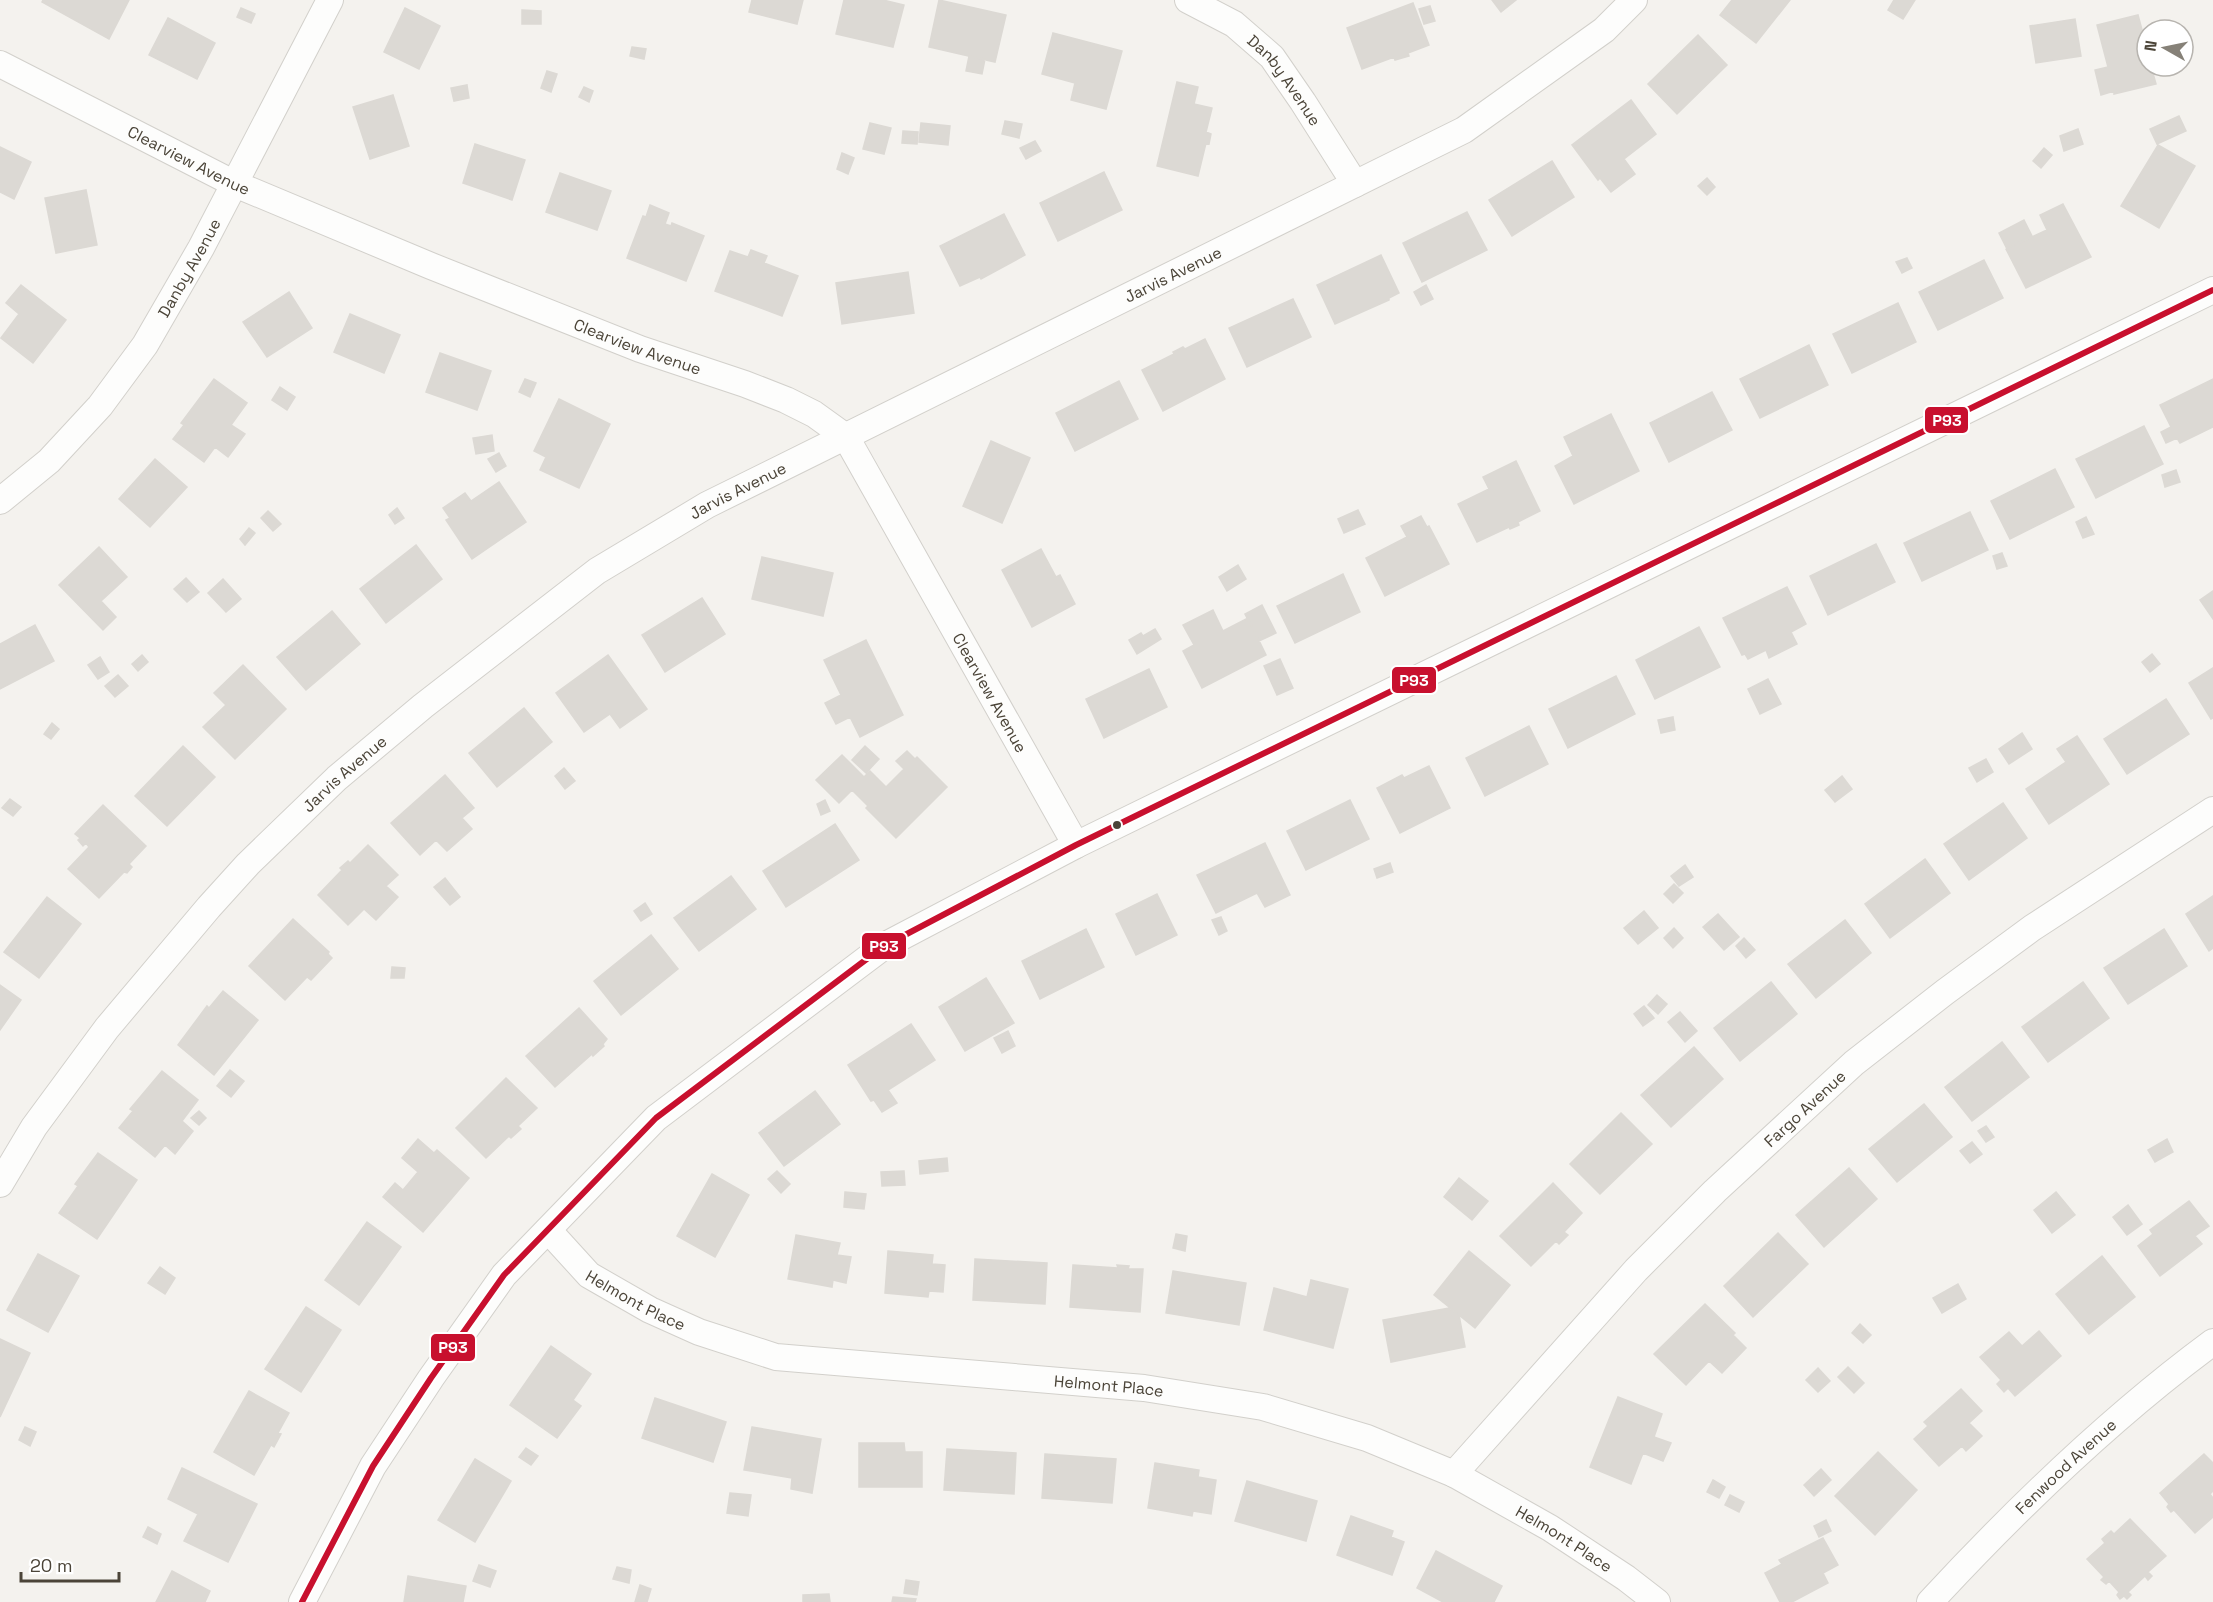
<svg xmlns="http://www.w3.org/2000/svg" width="2213" height="1602" viewBox="0 0 2213 1602" font-family="'Space Grotesk',sans-serif">
  <style>
    .building { fill: #dcd9d4; stroke: #dcd9d4; stroke-width: 1.5 }
    .lines { fill: none; stroke-linecap: round; stroke-linejoin: round }
    .street-casing { stroke: #d2d0cb; stroke-width: 28 }
    .street { stroke: #fdfdfc; stroke-width: 26 }
    .bus-1-casing { stroke: #fff; stroke-width: 10 }
    .bus-1 { stroke: #c8102e; stroke-width: 6 }
    .bus-dot { fill: #4b4438; stroke: #fff; stroke-width: 2 }
    .labels { text-anchor: middle; dominant-baseline: central; stroke-width: 4.5; stroke-linejoin: round; paint-order: stroke }
    .street-label { font-size: 16px; fill: #4b4438; stroke: #fff }
    .line-badge { stroke: #fff; stroke-width: 2 }
    .badge-label { font-size: 16px; text-anchor: middle; font-weight: bold; fill: #fff }
  </style>
  <rect width="100%" height="100%" fill="#f4f2ee"/>
  <!-- building -->
  <path class="building" d="M43,0H129L109,39L42,2Z
    M752,0H803L797,24L749,12Z
    M844,0H883L904,5L893,47L836,34Z
    M939,0L1006,15L995,62L929,47Z
    M1492,0H1516L1501,12Z
    M1732,0H1790L1756,43L1720,15Z
    M1894,0H1915L1903,19L1888,10Z
    M1413,3L1429,45L1408,53L1409,56L1395,60L1394,57L1362,69L1347,28Z
    M1430,6L1435,21L1424,24L1419,9Z
    M241,8L255,14L251,23L237,17Z
    M405,8L440,26L419,69L384,52Z
    M522,10L541,11V24H522Z
    M2138,15L2147,48V66H2151L2156,84L2114,94V91L2101,95L2095,70L2108,67L2097,25Z
    M168,18L215,43L197,79L149,55Z
    M2075,19L2081,56L2036,63L2030,26Z
    M1053,33L1122,51L1106,109L1071,100L1075,83L1042,74Z
    M1698,35L1727,65L1677,114L1648,84Z
    M632,47L646,49L644,59L630,56Z
    M969,56L985,59L982,74L966,71Z
    M547,71L557,74L551,92L541,88Z
    M1177,82L1198,87L1194,104L1212,108L1206,132L1211,134L1209,144L1206,143L1198,176L1157,166Z
    M467,85L469,98L454,101L451,88Z
    M584,87L593,91L589,102L579,97Z
    M393,95L409,146L370,159L353,107Z
    M1631,100L1656,134L1624,159L1635,174L1611,192L1600,178L1598,180L1572,145Z
    M2179,116L2186,131L2157,144L2150,129Z
    M1005,121L1022,124L1019,138L1002,134Z
    M870,123L891,128L884,154L863,149Z
    M921,123L950,126L948,145L919,142Z
    M2078,129L2083,144L2064,151L2060,136Z
    M903,131L918,132L917,144L902,143Z
    M1035,141L1041,151L1026,159L1020,148Z
    M475,144L525,160L512,200L463,183Z
    M2158,145L2195,166L2159,228L2121,206Z
    M0,147L31,162L14,199L0,192Z
    M2044,148L2052,155L2041,168L2033,161Z
    M842,153L854,158L848,174L837,169Z
    M1552,161L1574,197L1512,236L1489,200Z
    M1104,172L1122,210L1058,241L1040,203Z
    M560,173L611,191L597,230L546,212Z
    M1707,178L1715,187L1707,195L1698,186Z
    M86,190L97,245L56,253L45,198Z
    M2063,204L2091,257L2026,288L2006,249L2047,230L2040,215Z
    M650,205L669,213L665,224L671,226L672,223L704,236L686,281L627,258L643,216L646,217Z
    M1467,212L1487,250L1422,282L1403,243Z
    M1004,214L1025,255L981,279L980,277L960,286L940,246Z
    M2024,220L2032,236L2007,249L1999,233Z
    M751,250L767,256L764,263L798,276L782,316L715,291L730,251L748,257Z
    M1381,255L1399,293L1389,298V300L1335,324L1317,285Z
    M1907,258L1912,268L1902,273L1896,262Z
    M1984,260L2003,298L1938,330L1919,292Z
    M908,272L914,313L842,324L836,283Z
    M21,285L66,320L33,363L1,338L19,314L6,303Z
    M1426,285L1433,299L1421,305L1414,292Z
    M289,292L312,328L267,357L243,322Z
    M1293,299L1311,337L1247,367L1229,328Z
    M1898,303L1916,342L1852,373L1833,334Z
    M350,314L400,335L384,373L334,352Z
    M1205,339L1225,379L1163,411L1142,370L1174,354L1173,352L1183,347L1185,349Z
    M1809,345L1828,385L1760,418L1740,379Z
    M440,353L491,371L477,410L426,392Z
    M214,379L247,403L231,425L245,434L228,457L215,447L204,462L173,439L184,425L181,423Z
    M525,379L536,383L530,397L519,392Z
    M2213,379V427L2180,443L2177,438L2166,443L2161,432L2171,427L2160,405Z
    M1119,381L1138,419L1075,451L1056,413Z
    M280,387L295,397L287,410L272,400Z
    M1712,392L1732,430L1669,462L1650,423Z
    M559,399L610,424L579,488L540,470L546,457L534,451Z
    M1611,414L1639,471L1574,504L1555,466L1573,456L1564,437Z
    M2144,426L2163,464L2096,498L2076,459Z
    M492,435L494,451L476,454L473,438Z
    M991,441L1030,458L1002,523L963,506Z
    M499,453L506,466L496,472L488,459Z
    M155,459L187,487L150,527L119,499Z
    M1516,461L1540,511L1518,522L1519,525L1510,529L1509,527L1477,542L1458,504L1489,489L1483,477Z
    M2055,469L2074,507L2010,539L1991,501Z
    M2176,470L2180,482L2165,487L2162,475Z
    M499,482L526,522L472,559L446,520L450,518L443,508L465,493L471,501Z
    M397,508L404,518L395,524L389,515Z
    M1358,510L1365,524L1344,533L1338,519Z
    M268,511L281,524L273,531L261,518Z
    M1970,512L1988,550L1922,581L1904,543Z
    M1421,516L1427,527L1429,526L1449,564L1385,596L1366,558L1407,537L1401,526Z
    M2086,517L2094,534L2083,538L2076,522Z
    M249,528L255,533L245,545L240,539Z
    M1876,544L1895,582L1828,615L1810,576Z
    M416,545L442,579L386,623L360,589Z
    M99,547L127,577L101,601L116,617L103,630L59,585Z
    M1041,549L1056,577L1060,575L1075,604L1032,627L1002,570Z
    M2002,553L2007,566L1997,569L1993,556Z
    M762,557L833,573L823,616L752,599Z
    M1238,565L1246,579L1227,591L1219,577Z
    M1343,574L1360,612L1295,643L1277,606Z
    M186,578L199,592L187,602L174,589Z
    M223,579L241,599L226,612L208,593Z
    M1787,587L1806,624L1791,632L1797,644L1769,658L1766,650L1748,659L1745,654L1742,655L1723,618Z
    M2213,591V619L2200,600Z
    M702,598L725,634L665,672L642,635Z
    M1262,605L1276,633L1259,641L1245,614Z
    M1213,610L1223,631L1248,618L1266,655L1202,688L1183,651L1194,645L1183,625Z
    M332,611L360,644L306,690L277,657Z
    M35,625L54,661L0,689V644Z
    M1699,627L1720,667L1655,699L1636,660Z
    M1155,629L1161,639L1137,654L1129,640L1141,633L1143,636Z
    M866,640L903,715L860,737L850,717L836,724L825,703L841,695L824,660Z
    M2152,654L2160,664L2150,672L2142,662Z
    M142,655L148,662L138,671L132,664Z
    M608,655L647,709L620,728L610,714L584,732L556,693Z
    M100,657L109,672L98,679L88,665Z
    M1280,659L1293,688L1277,695L1264,666Z
    M243,665L286,709L235,759L203,727L226,705L214,693Z
    M2213,668V718L2211,719L2189,683Z
    M1149,669L1167,707L1104,738L1086,699Z
    M118,675L128,686L115,697L105,686Z
    M1616,676L1635,714L1568,748L1549,709Z
    M1768,679L1781,704L1760,714L1748,689Z
    M2166,699L2189,734L2127,774L2104,739Z
    M524,708L552,742L497,787L469,753Z
    M1673,717L1675,730L1661,733L1658,720Z
    M52,723L59,729L51,739L44,734Z
    M1529,726L1548,764L1485,796L1466,758Z
    M2022,733L2032,749L2009,764L1999,749Z
    M2077,736L2109,784L2049,824L2026,789L2066,762L2057,749Z
    M183,746L215,777L167,826L135,796Z
    M865,746L879,759L866,773L852,760Z
    M907,751L915,759L917,757L947,787L896,838L866,808L868,806L852,790L839,803L816,780L842,755L864,777L870,771L886,787L904,769L896,761Z
    M1986,759L1993,772L1977,782L1969,768Z
    M1429,766L1450,808L1400,833L1377,788L1402,775L1404,778Z
    M564,768L575,781L565,789L555,776Z
    M445,775L474,808L462,818L472,829L447,851L436,840L420,855L391,823Z
    M1842,776L1852,789L1835,802L1825,790Z
    M10,799L21,807L13,816L2,808Z
    M825,800L830,811L821,815L817,804Z
    M1350,800L1369,839L1306,870L1287,831Z
    M2003,803L2027,838L1969,880L1944,844Z
    M103,805L146,846L129,864L132,867L127,873L124,872L99,898L68,869L89,847L86,843L83,846L78,840L80,838L75,834Z
    M835,824L859,860L786,907L763,871Z
    M1265,843L1290,895L1265,907L1257,893L1216,913L1197,875Z
    M368,845L398,875L386,886L398,897L376,920L364,909L348,925L318,895L342,870L340,868L348,861L350,863Z
    M1925,859L1950,893L1890,938L1865,904Z
    M1390,863L1393,872L1377,878L1374,869Z
    M1685,865L1693,877L1679,886L1671,876Z
    M731,876L756,909L699,951L674,918Z
    M445,878L460,897L450,905L434,887Z
    M1674,884L1683,893L1673,903L1664,894Z
    M1157,894L1177,935L1136,955L1116,914Z
    M2213,896V948L2209,951L2186,914Z
    M47,897L81,924L39,978L4,952Z
    M645,903L652,914L641,921L634,911Z
    M1644,911L1658,928L1638,944L1624,928Z
    M1718,914L1739,937L1724,950L1703,927Z
    M1221,917L1227,931L1219,935L1212,920Z
    M293,919L329,952L328,954L332,958L311,980L307,977L285,1000L249,966Z
    M1845,920L1871,953L1816,998L1788,964Z
    M1674,928L1683,938L1673,948L1664,938Z
    M1086,929L1104,967L1040,999L1022,961Z
    M2164,929L2187,966L2128,1004L2104,968Z
    M651,935L678,969L621,1015L594,981Z
    M1744,938L1755,950L1746,958L1736,946Z
    M392,967L405,968L404,978H391Z
    M986,978L1014,1023L965,1051L939,1007Z
    M1771,982L1797,1014L1740,1061L1714,1028Z
    M2083,982L2109,1018L2048,1062L2022,1027Z
    M0,985L21,1000L0,1030Z
    M223,991L258,1020L214,1075L178,1045L207,1006L209,1008Z
    M1657,995L1667,1004L1658,1014L1648,1005Z
    M1644,1006L1654,1018L1643,1026L1634,1014Z
    M579,1008L607,1039L603,1044L604,1046L593,1056L592,1054L555,1087L526,1056Z
    M1680,1012L1697,1031L1685,1042L1668,1022Z
    M911,1024L935,1060L888,1090L897,1103L882,1112L874,1100L871,1101L848,1065Z
    M1008,1031L1015,1046L1002,1053L994,1038Z
    M2002,1042L2029,1077L1972,1121L1945,1087Z
    M1694,1047L1723,1079L1671,1127L1641,1095Z
    M230,1070L244,1081L231,1097L217,1086Z
    M162,1071L198,1100L182,1121L193,1131L175,1154L165,1145L155,1157L119,1128L133,1111L130,1109Z
    M506,1078L537,1108L518,1126L521,1129L511,1138L509,1136L486,1158L456,1128Z
    M815,1091L840,1124L784,1166L759,1133Z
    M1924,1104L1952,1137L1897,1182L1869,1149Z
    M199,1111L206,1118L199,1125L191,1118Z
    M1621,1113L1652,1144L1600,1194L1570,1164Z
    M1986,1126L1994,1137L1986,1142L1978,1131Z
    M418,1139L434,1153L437,1150L469,1178L423,1232L383,1197L395,1183L403,1190L418,1172L402,1158Z
    M2167,1139L2173,1152L2155,1162L2148,1150Z
    M1972,1142L1982,1154L1970,1163L1960,1151Z
    M98,1153L137,1180L97,1239L59,1213L78,1186L75,1184Z
    M947,1158L948,1171L920,1174L919,1161Z
    M1849,1168L1877,1199L1824,1247L1796,1215Z
    M777,1171L790,1184L781,1193L768,1179Z
    M904,1171L905,1185L882,1186L881,1172Z
    M712,1174L749,1195L715,1257L677,1236Z
    M1459,1178L1488,1201L1472,1220L1444,1197Z
    M1553,1183L1582,1213L1564,1232L1568,1235L1559,1244L1556,1241L1531,1266L1500,1236Z
    M845,1192L866,1194L864,1209L844,1207Z
    M2056,1192L2075,1215L2052,1233L2034,1210Z
    M2189,1201L2209,1226L2195,1236L2202,1244L2160,1276L2138,1246L2153,1234L2150,1230Z
    M2128,1205L2142,1224L2127,1235L2113,1217Z
    M367,1222L401,1247L359,1305L325,1280Z
    M1778,1233L1808,1264L1753,1317L1724,1286Z
    M1176,1234L1187,1236L1185,1251L1173,1248Z
    M796,1235L840,1243L837,1255L851,1257L846,1283L833,1280L832,1287L788,1279Z
    M888,1251L933,1255L932,1264L945,1265L943,1292L929,1291L928,1297L885,1293Z
    M1469,1251L1510,1285L1475,1328L1434,1295Z
    M38,1254L79,1276L48,1332L7,1310Z
    M2102,1256L2135,1297L2089,1334L2056,1294Z
    M975,1259L1047,1263L1045,1304L973,1300Z
    M1073,1265L1118,1268L1117,1265L1129,1266L1128,1269H1143L1140,1312L1070,1307Z
    M160,1267L175,1278L165,1294L148,1283Z
    M1173,1271L1246,1283L1239,1325L1166,1313Z
    M1311,1280L1348,1289L1333,1348L1264,1330L1274,1288L1307,1297Z
    M1958,1284L1966,1299L1942,1313L1933,1298Z
    M1705,1304L1735,1333L1733,1335L1746,1348L1722,1373L1709,1361L1686,1385L1654,1354Z
    M306,1307L341,1330L301,1392L265,1369Z
    M1449,1308L1459,1315L1465,1347L1391,1362L1383,1320Z
    M1860,1324L1871,1335L1863,1343L1852,1333Z
    M2039,1331L2061,1356L2015,1396L2008,1388L2004,1392L1997,1384L2001,1380L1980,1357L2009,1332L2022,1346Z
    M0,1339L30,1353L0,1417Z
    M551,1346L591,1374L573,1400L581,1406L557,1438L510,1405Z
    M1848,1367L1864,1383L1854,1393L1838,1377Z
    M1818,1368L1830,1381L1818,1392L1806,1380Z
    M1961,1389L1982,1411L1969,1423L1982,1436L1966,1451L1962,1446L1939,1466L1914,1439L1928,1426L1924,1422Z
    M249,1391L289,1413L278,1433L281,1434L274,1447L271,1445L254,1475L214,1452Z
    M1618,1397L1662,1414L1654,1437L1671,1443L1663,1461L1643,1453L1631,1484L1590,1467Z
    M655,1398L726,1422L713,1462L642,1438Z
    M25,1427L36,1432L30,1446L19,1440Z
    M752,1427L821,1439L812,1493L791,1489L792,1478L744,1470Z
    M859,1443H904L905,1452H922V1487H859Z
    M526,1448L538,1456L531,1465L519,1457Z
    M947,1449L1016,1453L1014,1494L944,1490Z
    M1878,1452L1917,1490L1875,1535L1835,1496Z
    M1045,1454L1116,1459L1112,1503L1042,1498Z
    M2204,1454L2213,1463V1491L2210,1494L2213,1498V1517L2195,1533L2174,1510L2171,1512L2167,1507L2169,1504L2160,1493Z
    M475,1459L511,1481L475,1542L438,1520Z
    M1155,1463L1199,1470L1198,1477L1216,1480L1211,1514L1193,1511L1192,1516L1148,1508Z
    M182,1468L257,1504L228,1562L184,1541L198,1514L168,1499Z
    M1821,1469L1831,1480L1814,1496L1804,1485Z
    M1713,1480L1725,1487L1719,1498L1707,1492Z
    M1247,1481L1317,1501L1306,1541L1235,1521Z
    M730,1493L751,1495L748,1516L727,1513Z
    M1730,1495L1744,1502L1739,1512L1725,1505Z
    M1351,1516L1393,1531L1391,1537L1404,1542L1392,1575L1337,1555Z
    M2130,1519L2166,1556L2148,1572L2152,1576L2148,1580L2145,1576L2128,1592L2131,1595L2127,1599L2124,1596L2120,1599L2117,1595L2119,1592L2109,1581L2106,1584L2101,1580L2104,1577L2087,1559L2105,1543L2102,1539L2111,1531L2114,1534Z
    M1826,1520L1831,1531L1819,1537L1814,1526Z
    M148,1527L161,1534L157,1544L143,1537Z
    M1823,1538L1838,1565L1823,1573L1828,1583L1792,1602H1780L1765,1573L1782,1564L1779,1560Z
    M1436,1551L1502,1586L1494,1602H1443L1417,1588Z
    M479,1565L496,1571L490,1587L473,1581Z
    M617,1567L631,1570L629,1583L613,1579Z
    M172,1571L210,1591L205,1602H156Z
    M408,1576L466,1586L463,1602H404Z
    M906,1580L919,1582L917,1595L904,1593Z
    M640,1585L651,1589L647,1602H635Z
    M829,1594L830,1602H803V1595Z
    M893,1597L916,1599L915,1602H892Z"/>
  <g class="lines">
    <!-- street casing -->
    <g class="street-casing">
      <g id="street">
        <path id="s1" d="M1188,0L1234,24L1272,57L1303,102L1355,184"/>
        <path id="s2" d="M0,64L235,184L431,266L640,349L745,384L786,400L814,414L846,437L1076,845"/>
        <path id="s3" d="M0,501L49,461L100,406L145,345L201,248L330,0"/>
        <path id="s4" d="M0,1184L34,1127L107,1028L209,907L248,864L337,778L423,706L597,571L707,505L1464,130L1604,30L1634,0"/>
        <path id="s5" d="M548,1230L589,1275L650,1310L699,1332L776,1357L1144,1388L1263,1407L1367,1438L1454,1474L1550,1528L1626,1578L1657,1602"/>
        <path id="s6" d="M1454,1474L1636,1270L1715,1191L1854,1063L1945,992L2032,928L2213,810"/>
        <path d="M302,1602L373,1466L431,1378L504,1275L656,1118L884,946L1076,845L2213,290"/>
        <path id="s7" d="M1930,1602C2017,1508 2110,1418 2213,1342"/>
      </g>
    </g>
    <!-- street -->
    <use href="#street" class="street"/>
    <!-- bus-1 casing -->
    <g class="bus-1-casing">
      <path id="bus-1" d="M302,1602L373,1466L431,1378L504,1275L656,1118L884,946L1076,845L2213,290"/>
    </g>
    <!-- bus-1 -->
    <use href="#bus-1" class="bus-1"/>
  </g>
  <!-- markers -->
  <circle class="bus-dot" cx="1117" cy="825" r="5"/>
  <g class="labels">
    <!-- street labels -->
    <g class="street-label">
      <text stroke="none"><textPath href="#s1" startOffset="128">Danby Avenue</textPath></text>
      <text stroke="none"><textPath href="#s2" startOffset="212">Clearview Avenue</textPath></text>
      <text stroke="none"><textPath href="#s3" startOffset="303">Danby Avenue</textPath></text>
      <text stroke="none"><textPath href="#s4" startOffset="1510">Jarvis Avenue</textPath></text>
      <text stroke="none"><textPath href="#s2" startOffset="698">Clearview Avenue</textPath></text>
      <text stroke="none"><textPath href="#s4" startOffset="1024">Jarvis Avenue</textPath></text>
      <text stroke="none"><textPath href="#s2" startOffset="1220">Clearview Avenue</textPath></text>
      <text stroke="none"><textPath href="#s4" startOffset="538">Jarvis Avenue</textPath></text>
      <text stroke="none"><textPath href="#s6" startOffset="507">Fargo Avenue</textPath></text>
      <text stroke="none"><textPath href="#s5" startOffset="114">Helmont Place</textPath></text>
      <text stroke="none"><textPath href="#s5" startOffset="600">Helmont Place</textPath></text>
      <text stroke="none"><textPath href="#s7" startOffset="192">Fenwood Avenue</textPath></text>
      <text stroke="none"><textPath href="#s5" startOffset="1086">Helmont Place</textPath></text>
    </g>
  </g>
  <g class="line-badge">
    <rect x="1924" y="406" width="45" height="28" rx="6" fill="#c8102e"/>
    <rect x="1391" y="666" width="46" height="28" rx="6" fill="#c8102e"/>
    <rect x="861" y="932" width="46" height="28" rx="6" fill="#c8102e"/>
    <rect x="430" y="1333" width="46" height="29" rx="6" fill="#c8102e"/>
  </g>
  <g class="badge-label">
    <text x="1947" y="426">P93</text>
    <text x="1414" y="686">P93</text>
    <text x="884" y="952">P93</text>
    <text x="453" y="1353">P93</text>
  </g>
  <!-- north arrow -->
  <g transform="translate(2165 48) rotate(279)"><circle r="28" fill="#ffffff" stroke="#b7b4af" stroke-width="1.5"/>
  <path d="M0-4.5L10 22L0 15L-10 22Z" fill="#868178"/>
  <text y="-9" font-size="16" font-weight="bold" text-anchor="middle" fill="#4b4438">N</text>
  </g>
  <!-- scale -->
  <path d="M21 1572v9h98v-9" fill="none" stroke="#4b4438" stroke-width="3"/>
  <text x="30" y="1572" font-size="18" fill="#4b4438" stroke="#ffffff" stroke-width="4.5" paint-order="stroke">20 m</text>
</svg>
